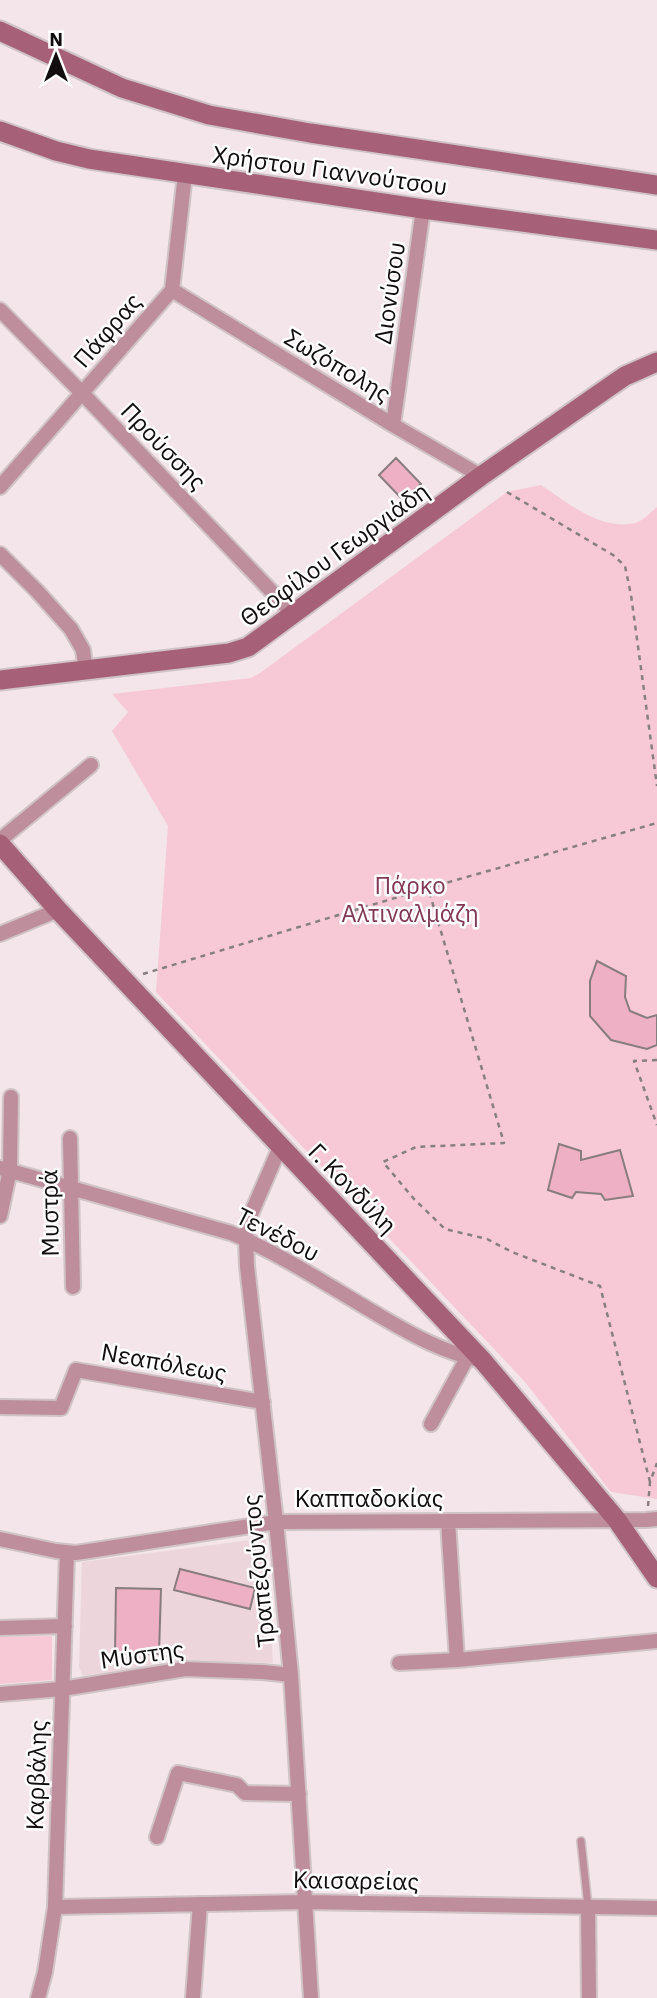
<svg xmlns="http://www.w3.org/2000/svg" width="657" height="1998" viewBox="0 0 657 1998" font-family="'IBM Plex Sans',sans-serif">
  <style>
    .built { fill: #ecd6dc }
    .green { fill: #f7c9d7 }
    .building { fill: #eeb0c4; stroke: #887c7f; stroke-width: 2 }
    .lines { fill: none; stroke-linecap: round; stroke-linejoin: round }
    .lane-casing { stroke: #cfc3c6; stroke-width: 10 }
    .street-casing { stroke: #cfc3c6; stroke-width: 18 }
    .secondary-casing { stroke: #cfc3c6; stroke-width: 23 }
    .path { stroke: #887f81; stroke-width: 2.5; stroke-dasharray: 5 5; stroke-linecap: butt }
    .lane { stroke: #be8e9d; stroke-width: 7 }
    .street { stroke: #be8e9d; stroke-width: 14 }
    .secondary { stroke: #a66179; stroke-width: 19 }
    .labels { text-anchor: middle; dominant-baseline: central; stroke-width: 5; stroke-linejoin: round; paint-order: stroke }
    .street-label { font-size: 24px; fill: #120e0f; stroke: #fff }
    .park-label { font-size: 24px; fill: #823855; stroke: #fff }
  </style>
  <rect width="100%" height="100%" fill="#f3e5e9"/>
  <!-- built -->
  <path class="built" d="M266,1538L273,1663L180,1660L83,1676L79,1667L82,1562Z"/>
  <!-- green -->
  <path class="green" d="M541,485C568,503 601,531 635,523C643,521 651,512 657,507V1499L611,1492L525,1382L496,1351L156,992L168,826L112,731L128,712L112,694L251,678L260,673L507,492Z
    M52,1636V1680L0,1684V1637Z"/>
  <!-- building -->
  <path class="building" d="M396,458L421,484L403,500L379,475Z
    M597,961L626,976L625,997L630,1011L647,1018L657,1015V1045L647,1049L611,1040L590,1016V981Z
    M559,1144L581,1151V1160L620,1150L633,1196L605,1200L601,1194L576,1192L572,1198L548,1190Z
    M180,1569L255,1588L250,1609L174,1590Z
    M116,1588L161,1589L159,1654L115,1653Z"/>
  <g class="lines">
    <!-- lane casing -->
    <g class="lane-casing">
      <path id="lane" d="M581,1841L588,1906"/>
    </g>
    <!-- street casing -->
    <g class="street-casing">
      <path id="street" d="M172,290L393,425L481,476
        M0,310L82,393L294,615
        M393,425L423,209
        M0,487L172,290L185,174
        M0,554L37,591L71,629L83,650L86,671
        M0,840L91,765
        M0,934L58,910
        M70,1138L73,1287
        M280,1147L248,1221L246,1239L247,1266L276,1522L291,1675L311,1998
        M0,1168L231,1233C283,1255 332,1288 380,1316C414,1336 445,1353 483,1361
        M0,1216L10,1170L11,1097
        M0,1407L61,1408L76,1370L263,1402
        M431,1424L467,1358
        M448,1521L457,1660
        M0,1539L56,1551L76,1553L276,1522L646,1520L657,1519
        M0,1628L65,1626
        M399,1663L457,1660L657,1641
        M0,1694L62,1689L185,1669L263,1672L291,1675
        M157,1837L178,1773L237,1785L245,1793L299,1794
        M55,1907L305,1902L657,1908
        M588,1907L589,1998
        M38,1998L45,1972L55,1907L67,1553
        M193,1998L200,1904"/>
    </g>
    <!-- secondary casing -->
    <g class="secondary-casing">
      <path id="secondary" d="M0,31L122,88L209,115L310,133L657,185
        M0,131L56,151L89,159L423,209L657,240
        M0,680L229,653L248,647L481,476L609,387L625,376L657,362
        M0,844L58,910L483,1361L617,1520L657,1578"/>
    </g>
    <!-- path -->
    <path class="path" d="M507,492L613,555L625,566L631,595L657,786
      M143,974L428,888
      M657,1060L634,1061L657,1125
      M650,1482L600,1286L512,1252L487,1239L445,1229L414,1199L383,1162L416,1147L504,1143L428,888L657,823
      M648,1506L650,1482L657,1463"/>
    <!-- lane -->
    <use href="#lane" class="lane"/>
    <!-- street -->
    <use href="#street" class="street"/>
    <!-- secondary -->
    <use href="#secondary" class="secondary"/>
  </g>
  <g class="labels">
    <!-- street labels -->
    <g class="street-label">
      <text transform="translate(330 170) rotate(8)">Χρήστου Γιαννούτσου</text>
      <text transform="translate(389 293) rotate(-82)">Διονύσου</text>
      <text transform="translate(107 330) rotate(-49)">Πάφρας</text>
      <text transform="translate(338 365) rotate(31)">Σωζόπολης</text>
      <text transform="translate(164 446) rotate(46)">Προύσσης</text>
      <text transform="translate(334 554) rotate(-36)">Θεοφίλου Γεωργιάδη</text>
      <text transform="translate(353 1188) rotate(46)">Γ. Κονδύλη</text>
      <text transform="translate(49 1213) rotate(-91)">Μυστρά</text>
      <text transform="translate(278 1234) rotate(27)">Τενέδου</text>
      <text transform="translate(164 1362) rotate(10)">Νεαπόλεως</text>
      <text x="369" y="1498">Καππαδοκίας</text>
      <text transform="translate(258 1571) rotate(-96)">Τραπεζούντος</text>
      <text transform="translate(142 1654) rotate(-8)">Μύστης</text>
      <text transform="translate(36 1775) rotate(-88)">Καρβάλης</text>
      <text transform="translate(356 1880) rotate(1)">Καισαρείας</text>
    </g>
    <!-- park labels -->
    <g class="park-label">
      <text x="410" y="885">Πάρκο<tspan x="410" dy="28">Αλτιναλμάζη</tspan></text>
    </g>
  </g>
  <!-- north arrow -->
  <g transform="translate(56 56)" stroke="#ffffff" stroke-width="5" paint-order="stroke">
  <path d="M0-5L12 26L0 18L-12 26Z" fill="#120e0f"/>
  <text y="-10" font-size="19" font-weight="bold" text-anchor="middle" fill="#120e0f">N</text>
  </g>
</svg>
